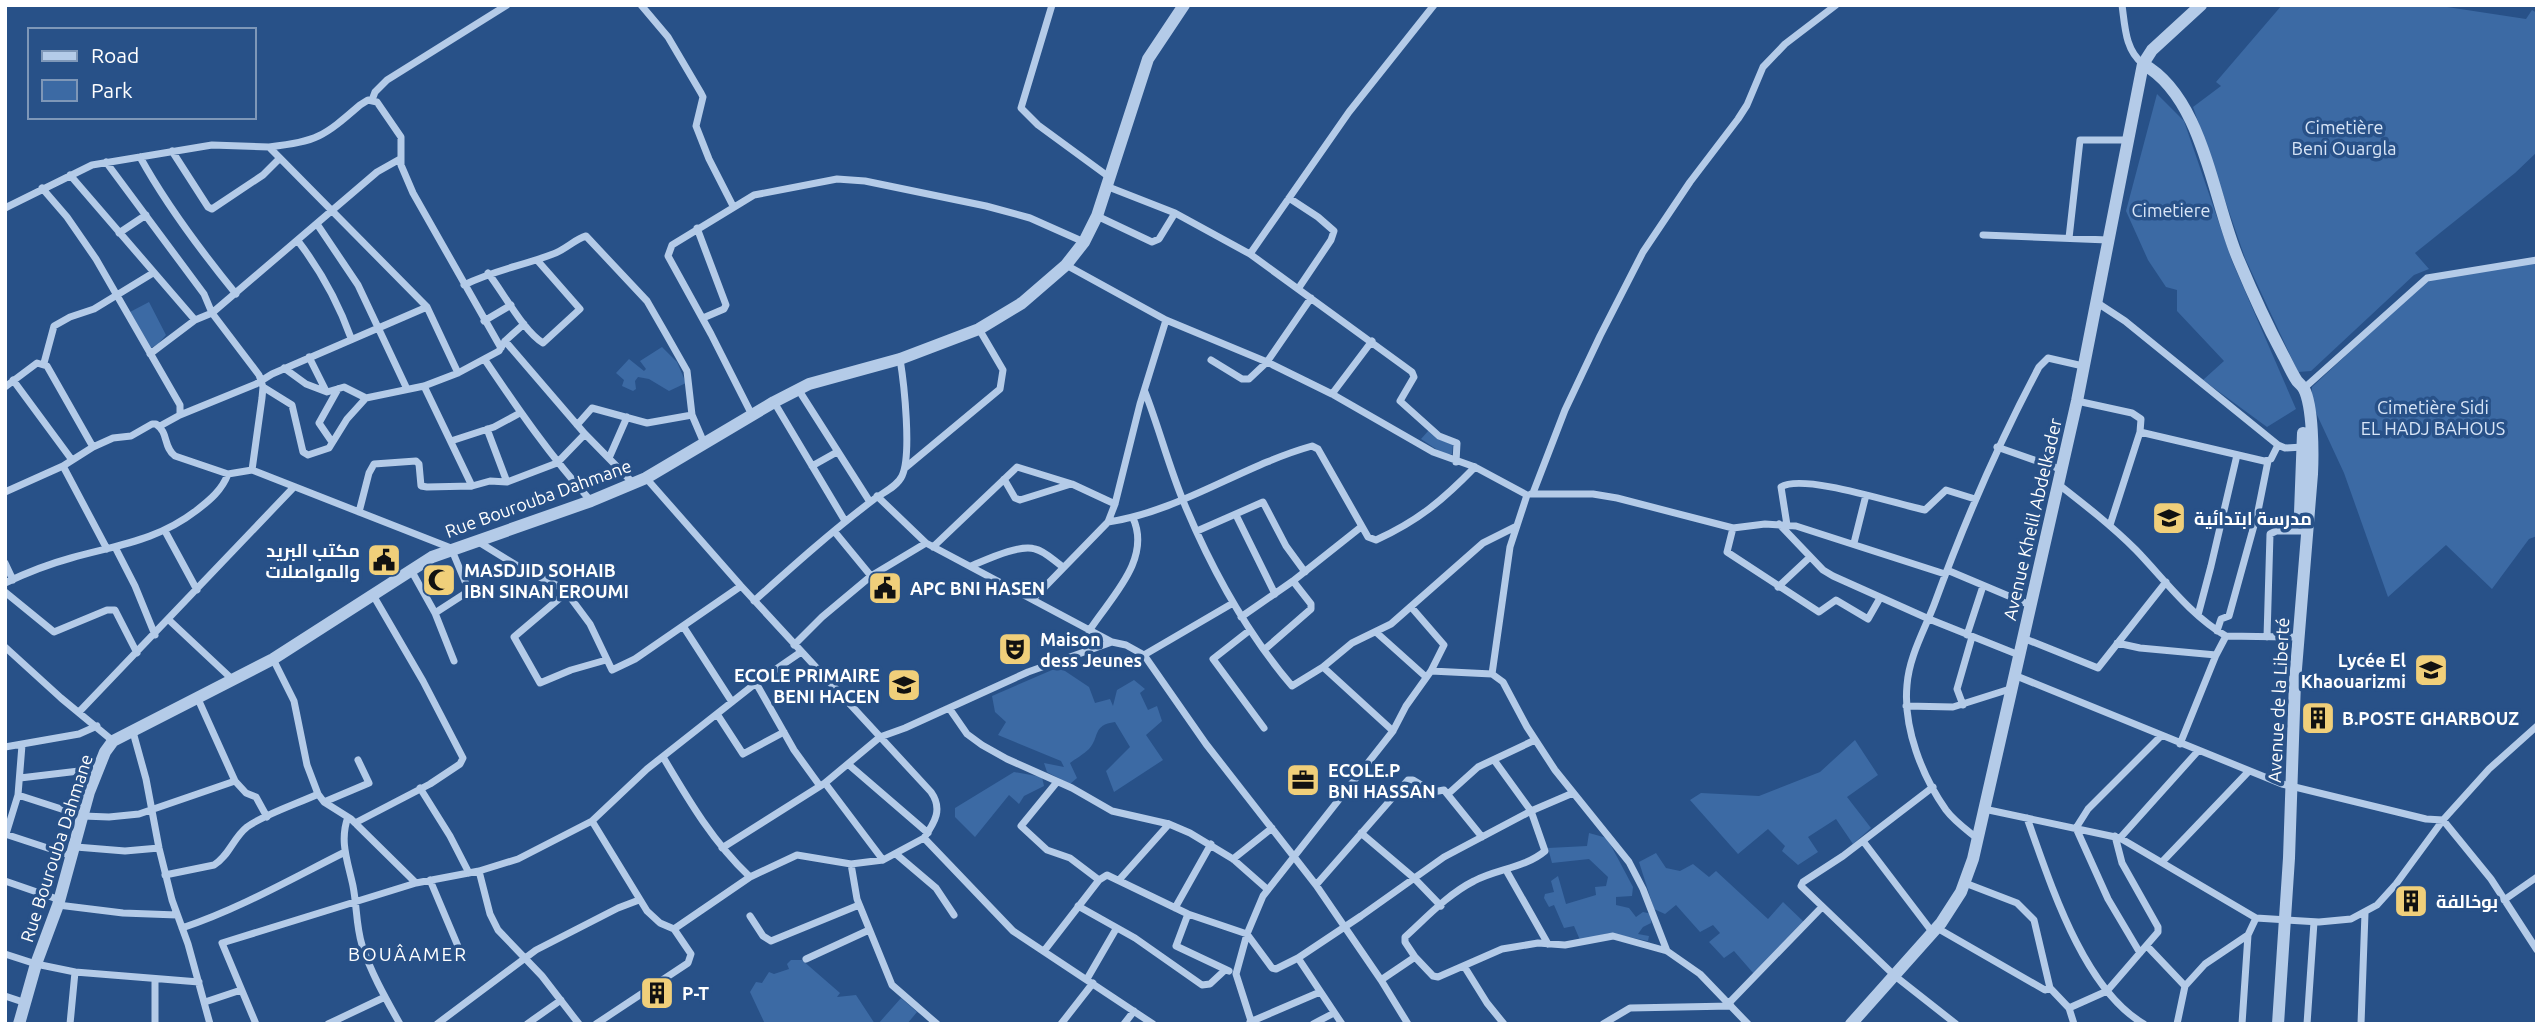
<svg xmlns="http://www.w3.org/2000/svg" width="2542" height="1029" viewBox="0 0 2542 1029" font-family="Ubuntu,Cairo,sans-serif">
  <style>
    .green { fill: #3c6aa4 }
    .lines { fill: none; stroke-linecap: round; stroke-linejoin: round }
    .minor { stroke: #b4cbe8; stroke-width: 7 }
    .tertiary { stroke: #b4cbe8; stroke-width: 12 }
    .labels { text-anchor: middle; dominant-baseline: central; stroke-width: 7; stroke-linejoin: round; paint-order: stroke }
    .park-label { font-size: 18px; fill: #d8e5f7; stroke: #285188 }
    .street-label { font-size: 18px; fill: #fff; stroke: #285188 }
    .poi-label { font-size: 18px; font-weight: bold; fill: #fff; stroke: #285188; text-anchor: start }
    .neighbourhood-label { font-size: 19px; letter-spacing: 2px; fill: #fff; stroke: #285188 }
  </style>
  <rect width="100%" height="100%" fill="#285188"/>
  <!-- green -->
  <path class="green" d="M2282,5H2434L2526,19L2532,10L2537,13V152L2515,173L2415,253L2429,269L2414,275L2311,371L2298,372L2245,258L2193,107L2221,86L2216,82Z
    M2157,94L2184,121L2232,261L2296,409L2267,427L2203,380L2224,361L2177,311V290L2166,287L2148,260L2126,211Z
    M2537,261V536L2529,539L2492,589L2446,545L2388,597L2344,473L2312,404V387L2426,281Z
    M149,302L166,335L158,344L149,349L130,312Z
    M662,347L677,362L686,383L669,391L649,379L638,377L635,381L636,389L633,391L622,386L624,380L616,373L629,359L644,371L646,369L640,361Z
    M1429,430L1440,440L1453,444L1452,454L1445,455L1421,439Z
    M1059,667L1089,687L1095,703L1110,699L1113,706L1117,690L1134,680L1145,689L1140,693L1148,710L1157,706L1162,721L1146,735L1163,760L1114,792L1106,771L1130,747L1115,722C1092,725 1100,737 1089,749C1084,754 1075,759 1070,763L1077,778L1070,784L1047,772L1044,763L1064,767L1061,761L998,735L1006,722L995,712L992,696Z
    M1855,740L1878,775L1847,797L1871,828L1853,844L1836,819L1808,837L1818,852L1798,865L1782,851L1785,846L1768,829L1738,854L1690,800L1701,793L1759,796L1820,772Z
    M1014,772L1042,777L1044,786L1024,796L1019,804L1009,795L975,837L955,817V808Z
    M1589,833L1607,838L1633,887L1632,896L1616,897V905L1629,908L1636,917L1643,912L1652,914L1651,923L1643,927L1638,934L1649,936L1648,941L1609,933L1580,940L1574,926L1564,928L1554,905L1549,907L1544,898L1545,894L1554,892L1551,881L1558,876L1566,904L1596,895L1595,887L1606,886L1608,877L1589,859L1552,863L1548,848L1587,846Z
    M1656,853L1666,868L1680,871L1693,864L1709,877L1716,871L1768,919L1783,902L1805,923L1754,974L1734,951L1724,958L1709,942L1720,933L1713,925L1700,932L1676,905L1665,914L1654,909L1639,862Z
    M791,960H802L840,993L837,997L856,995L875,1024H765L750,992L756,982L762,983L769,972L774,974L789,969L787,964Z
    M901,998L917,1012L907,1024H878Z"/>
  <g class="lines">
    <!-- minor -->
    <path class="minor" d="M641,5L668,37L701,93L703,97L696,126L709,159L733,206
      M1052,5L1021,108L1038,125L1109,177
      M2122,5C2125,26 2125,50 2143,64
      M372,100L375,92L387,80L507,5
      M269,147C318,141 323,137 360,105L368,100L377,102L401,137V165L413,193L501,348
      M172,151L208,207L212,209L263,175L279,159
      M140,157C167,206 201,251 236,294
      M106,162L204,294L212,313L259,375L263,387L262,398L252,470
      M70,175L195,320
      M1106,186L1175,213L1250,254L1412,372L1414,377L1400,401L1439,436L1457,443L1456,462
      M42,188L67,217L96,259L180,405V415L160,426
      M1289,198L1318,217L1334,231L1331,240L1298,289
      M5,208L92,165L212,145L269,147L427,307L458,373
      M1097,216L1152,242L1159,239L1175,213
      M317,224L358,285L407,389
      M697,228L726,305L724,309L703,318
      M119,233L146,215
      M1983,235L2108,240
      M2069,238L2080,140H2127
      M298,241C321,271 338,302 351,338
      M1250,254L1349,112L1434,5
      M1066,265L1166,320L1267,362L1332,394L1433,452L1475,467L1527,495L1510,547L1492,674
      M488,273C503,292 524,332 543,343L580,309L537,260
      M464,285C494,270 522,266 553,254C565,250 575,239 586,236L647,301L666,334L687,371L692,415L704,443
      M2096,302L2125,321L2278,445L2285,448L2303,447
      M484,321L511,305
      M505,341L585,434L633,483
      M150,354L195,320L212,313L377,172L400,159
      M309,357L326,391
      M485,360C518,409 551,457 591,501
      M1211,360L1242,379H1249L1267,362L1311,298
      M44,363L54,326L70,317L94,309L153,273
      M284,368L306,384L327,392L344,387L366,398L424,386L458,373L499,351L505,341L524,324
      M13,380L72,460
      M424,386L472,486
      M5,387L37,363L47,366L93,447
      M263,387L292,405L303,452L308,455L329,448L347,419L366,398
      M798,389L870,502
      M2302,390L2427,278L2537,260
      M1145,392C1159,428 1169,467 1184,503C1211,568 1246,632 1292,686L1323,667L1352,643L1391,624L1483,543L1515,527
      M1332,394L1372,341
      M2077,401L2132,413L2141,419L2140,432L2110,525
      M774,402L845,521
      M180,415L256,384L272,374L427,307
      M752,415L711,334L668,256L672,245L754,195L837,179L865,181L986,206L1030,218L1084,242
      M577,425L592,408L647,423L692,415
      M487,429L507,482
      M2140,432L2264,461L2271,459L2278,445
      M451,441L494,427L520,413
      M332,442L319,423L338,389
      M1997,447L2060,469
      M609,458L627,417
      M63,466L107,549
      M812,466L837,452
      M905,468L1000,389L1003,370L979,329
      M646,478L741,586L931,792C943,809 935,822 924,838L1013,931L1153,1024
      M1004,479L1015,498L1020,500L1071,484
      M2058,484C2085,505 2112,526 2136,550C2164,579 2190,615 2226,636L2292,637
      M5,492L63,466L93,447L113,438L131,436L152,424H156C169,433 163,447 175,456L228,474
      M1533,493L1565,410L1600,336L1643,252L1690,182L1738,119L1747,105L1763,67L1785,44L1836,5
      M1531,494H1593L1617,498L1733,528L1765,524L1796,526L1945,574
      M877,496L926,543
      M359,512L369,473L374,464L416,461L419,464L421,486L427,487L472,486L490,481L507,482L557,463L585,434
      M1236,515L1275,594
      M1108,522C1181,511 1241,466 1312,446L1318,449L1368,537L1376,540C1418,521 1443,500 1475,467
      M1779,524L1823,570L1833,576L1929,619L2019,655
      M1787,525L1781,487C1803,473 1896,504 1925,510L1946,490L1975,499
      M1733,528L1727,552L1819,612L1836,600L1868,619L1880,598
      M165,531L197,590
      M834,531L871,576
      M1197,531L1263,502L1286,546L1305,572
      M477,541L516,565L564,589L590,624L612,670L635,659L741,586
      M1854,543L1866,495
      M115,547L135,586L155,635
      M933,547L1017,467L1072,484L1115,504
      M5,563L13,580
      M971,566C986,560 1019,544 1035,549C1045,551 1054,561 1063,567
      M411,570L435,613L454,661
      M1947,570L2030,605
      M5,583C26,573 49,564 71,558C117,545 157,541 197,510C210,500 222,490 228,474L252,470L451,548L469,591L435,613
      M1778,587L1810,557
      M5,592L54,632L107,610H115L137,653
      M567,592L514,637L540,683L571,670L606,660
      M1033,599L1108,522L1115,504L1140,404L1166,320
      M754,601C793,566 832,531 873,500C882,493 897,487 902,476C912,455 904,383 900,359
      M1412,608L1444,645L1431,671
      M2198,615L2211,566L2237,455
      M1241,617L1293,581L1361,527
      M169,620L233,680
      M683,626L732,702
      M1250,630L1213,659L1264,728
      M1089,631C1110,598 1152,560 1133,518
      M2217,631L2221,619L2229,616L2258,511L2268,461
      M1377,633L1426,677
      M1967,635L1983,586
      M2267,637L2270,534L2276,531H2307
      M2023,638L2098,668L2166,582
      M2117,643L2140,648L2216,655L2226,636
      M794,645L822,617L871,576L926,543L1112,642
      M5,647L61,698L113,741
      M1264,650L1311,609V604L1293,581
      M1144,655L1233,603
      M273,659L294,701L307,765L318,794L324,802L351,819L416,883L479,871L518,859L592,821L647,769L756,683L801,652
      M1323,667L1393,731
      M2014,675L2282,784L2426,819L2443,820L2491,879L2537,950
      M756,683L794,750L820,786
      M1963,705L1957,689L1972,637
      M1906,706L1953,707L2010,689
      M949,708L967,734L982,745L1007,759L1072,788L1112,811L1169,824L1190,833L1233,859L1267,889
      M79,712L293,488
      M717,714L743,754L784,732
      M133,732L146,779L159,848L172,900L188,944L210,1024
      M2180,744L2216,655
      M22,745L18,795L83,816L109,817L139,814L235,781L198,699
      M5,747L79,734L97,726
      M663,757C689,801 713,842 750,877L797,855L851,864L883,860L924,838
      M848,764L928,833
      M20,778L79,771H96
      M235,781L246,793L256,797L267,817
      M1057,782L1021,826L1047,850L1070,858L1099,880
      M825,783L883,860
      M1933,787L1843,856L1803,882L1801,886L1895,976L1956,1024
      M420,788L450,836L469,873
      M1448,794L1478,767L1535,740
      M324,802L369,783L358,760
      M1984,809L2120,838L2256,918L2319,922L2351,919L2377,905L2396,884L2443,820L2489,769L2537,726
      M348,817C339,841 348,862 353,886C357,906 356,926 362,945C371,973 386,999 400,1024
      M2027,818C2050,882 2083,989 2144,1024
      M592,821L647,911L660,923L674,929L691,954L688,963L596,1024
      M355,823L430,784L460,764L463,758L423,681L373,595
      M1361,833L1414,878L1441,906
      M5,834L72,856
      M6,834L18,795
      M2120,838L2198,751
      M1978,839C1967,830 1955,822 1946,810C1922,776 1903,728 1907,685C1909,657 1924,631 1934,605C1964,523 1998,444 2039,367L2048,358L2083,366
      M1863,841L1933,933
      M76,847L125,851L159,848
      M722,848L825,783L880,737L905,728L1028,672L1112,642L1126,645L1144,655L1206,744L1316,885L1381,980L1415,957L1433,976L1438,977L1502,949L1538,943L1565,945L1613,936L1667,951L1700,974L1748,1024
      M896,854L936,888L954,915
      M1233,859L1272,828
      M2162,862L2249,771
      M851,864L857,899L892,985L937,1024
      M1506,870L1548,944
      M479,871L490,914L498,930L542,976L579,1024
      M165,875L214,865C229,856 233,838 247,827C265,814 297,804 318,794
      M430,880L460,951
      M1119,880L1169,824
      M5,881L60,900
      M1316,885L1408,780H1413L1433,792L1444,790L1482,837
      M2504,900L2537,877
      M58,905L123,913L177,915
      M1078,906L1135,938L1202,985L1210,984L1225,970
      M1175,908L1211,844
      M1188,914L1176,946L1229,971
      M750,916L763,936L771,941L859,905
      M182,928C239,909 291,879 345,852
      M1937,928L2045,990L2050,988L2034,920L2017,903L1965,883
      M674,929L750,877
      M2147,946L2185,986
      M1044,951L1099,880L1107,875L1188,914L1247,934L1272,968L1276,969L1298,958
      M2140,953L2108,899L2076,828L2088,809L2161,736
      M5,954L36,964L75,972
      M1415,957L1405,942V937C1426,918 1448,894 1474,881C1496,869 1525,868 1545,851L1531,811L1494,760
      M806,959L869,930
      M1464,966L1487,1003L1504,1024
      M1087,979L1116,929
      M155,980V1024
      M1381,980L1408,1024
      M2050,988L2069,1008L2074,1024
      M5,996L26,1003
      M205,1002L241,990
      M1728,1004L1822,907
      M2069,1008L2107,991L2158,932V927L2122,863L2115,836
      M1250,1022L1320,992
      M70,1024L75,972L199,982
      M256,1024L222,943L416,883
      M328,1024L385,997
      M437,1024L536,950L618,908L639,900
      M527,1024L561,1000
      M1061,1024L1093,983
      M1124,1024L1134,1011
      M1252,1024L1236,974L1247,934L1263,896L1393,731L1406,706L1431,671L1492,674L1503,682L1527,727L1555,770L1629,862L1643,889L1667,951
      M1313,1024L1334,1013
      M1342,1024L1298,958L1361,916L1444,857L1531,811L1573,793
      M1603,1024L1630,1008L1731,1006
      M2177,1024L2185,986L2205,964L2248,935L2256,918
      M2242,1024L2248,935
      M2307,1024L2314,922
      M2361,1024L2365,913"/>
    <!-- tertiary -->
    <path class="tertiary" d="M2143,64C2204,98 2213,202 2239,261C2252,292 2266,323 2282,353C2287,362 2291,372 2297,381C2298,382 2304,388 2304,389C2313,407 2313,453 2312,474L2295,681L2289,858L2278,1024
      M2300,513L2303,433
      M19,1024L36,964L58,905L89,792L105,752L113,741L273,659L432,557L591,501L646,478L774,402L809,384L900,359L979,329L1022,303L1066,265L1084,242L1097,216L1148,59L1184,5
      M1851,1024L1941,923L1961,892L1973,859L2077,401L2143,64L2152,50L2201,5"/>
  </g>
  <!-- icons -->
  <defs>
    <g id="school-square" transform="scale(1.75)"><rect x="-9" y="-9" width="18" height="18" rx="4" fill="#f0cf7a" stroke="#285188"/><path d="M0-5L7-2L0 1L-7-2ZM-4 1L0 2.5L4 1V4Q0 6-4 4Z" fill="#111"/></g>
    <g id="civic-square" transform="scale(1.75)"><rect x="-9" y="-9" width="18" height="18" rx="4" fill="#f0cf7a" stroke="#285188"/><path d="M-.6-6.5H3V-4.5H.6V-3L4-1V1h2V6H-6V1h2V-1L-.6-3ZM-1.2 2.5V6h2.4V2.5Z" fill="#111"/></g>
    <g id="mosque-square" transform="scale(1.75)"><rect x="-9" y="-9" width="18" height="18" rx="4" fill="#f0cf7a" stroke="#285188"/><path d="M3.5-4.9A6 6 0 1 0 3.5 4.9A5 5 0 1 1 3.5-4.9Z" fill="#111"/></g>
    <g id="theatre-square" transform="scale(1.75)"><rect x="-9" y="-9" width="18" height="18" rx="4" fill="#f0cf7a" stroke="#285188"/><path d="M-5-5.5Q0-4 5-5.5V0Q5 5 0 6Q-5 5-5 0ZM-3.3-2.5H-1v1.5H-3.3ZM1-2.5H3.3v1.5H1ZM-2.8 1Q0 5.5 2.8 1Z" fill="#111"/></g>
    <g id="building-square" transform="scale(1.75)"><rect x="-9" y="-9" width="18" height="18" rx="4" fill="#f0cf7a" stroke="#285188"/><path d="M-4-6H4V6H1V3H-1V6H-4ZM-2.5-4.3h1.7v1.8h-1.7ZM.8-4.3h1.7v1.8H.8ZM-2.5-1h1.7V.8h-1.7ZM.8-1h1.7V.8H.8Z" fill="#111"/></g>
    <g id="office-square" transform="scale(1.75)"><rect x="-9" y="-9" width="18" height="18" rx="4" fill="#f0cf7a" stroke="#285188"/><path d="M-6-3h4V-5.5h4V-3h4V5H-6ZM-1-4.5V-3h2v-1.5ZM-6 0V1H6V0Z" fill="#111"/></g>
  </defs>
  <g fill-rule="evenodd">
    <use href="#school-square" x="2169" y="518"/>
    <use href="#civic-square" x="384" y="560"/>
    <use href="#mosque-square" x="439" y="580"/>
    <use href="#civic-square" x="885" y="588"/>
    <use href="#theatre-square" x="1015" y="649"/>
    <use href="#school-square" x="2431" y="670"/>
    <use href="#school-square" x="904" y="685"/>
    <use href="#building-square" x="2318" y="718"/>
    <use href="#office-square" x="1303" y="780"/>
    <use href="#building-square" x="2411" y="901"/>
    <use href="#building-square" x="657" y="993"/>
  </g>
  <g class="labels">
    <!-- park labels -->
    <g class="park-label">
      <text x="2344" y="127">Cimetière<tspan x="2344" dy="21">Beni Ouargla</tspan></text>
      <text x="2171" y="210">Cimetiere</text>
      <text x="2433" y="407">Cimetière Sidi<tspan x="2433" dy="21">EL HADJ BAHOUS</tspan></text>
    </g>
    <!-- street labels -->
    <g class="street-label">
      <text transform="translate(538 498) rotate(-20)">Rue Bourouba Dahmane</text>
      <text transform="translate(2032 519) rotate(-77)">Avenue Khelil Abdelkader</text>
      <text transform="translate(2278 700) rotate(-87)">Avenue de la Liberté</text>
      <text transform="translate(56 848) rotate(-72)">Rue Bourouba Dahmane</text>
    </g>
    <!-- poi labels -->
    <g class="poi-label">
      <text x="2194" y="518">مدرسة ابتدائية</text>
      <text x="360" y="550" text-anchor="end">مكتب البريد<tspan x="360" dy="21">والمواصلات</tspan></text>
      <text x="464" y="570">MASDJID SOHAIB<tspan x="464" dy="21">IBN SINAN EROUMI</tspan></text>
      <text x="910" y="588">APC BNI HASEN</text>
      <text x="1040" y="639">Maison<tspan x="1040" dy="21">dess Jeunes</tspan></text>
      <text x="2406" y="660" text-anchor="end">Lycée El<tspan x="2406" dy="21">Khaouarizmi</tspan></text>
      <text x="880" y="675" text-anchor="end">ECOLE PRIMAIRE<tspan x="880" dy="21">BENI HACEN</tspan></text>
      <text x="2342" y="718">B.POSTE GHARBOUZ</text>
      <text x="1328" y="770">ECOLE.P<tspan x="1328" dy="21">BNI HASSAN</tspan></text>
      <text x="2436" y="901">بوخالفة</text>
      <text x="682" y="993">P-T</text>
    </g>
    <!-- neighbourhood labels -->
    <g class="neighbourhood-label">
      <text x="408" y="954">BOUÂAMER</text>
    </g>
  </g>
  <!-- border -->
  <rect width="2542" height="1029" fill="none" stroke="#ffffff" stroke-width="14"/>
  <!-- legend -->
  <rect x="28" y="28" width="228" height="91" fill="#285188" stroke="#7e97b8" stroke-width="2"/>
  <rect x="42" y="51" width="35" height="10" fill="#b4cbe8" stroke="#7e97b8" stroke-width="2"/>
  <text x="91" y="63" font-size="21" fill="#ffffff">Road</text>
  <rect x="42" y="80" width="35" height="21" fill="#3c6aa4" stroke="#7e97b8" stroke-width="2"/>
  <text x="91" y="98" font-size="21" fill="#ffffff">Park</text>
</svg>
